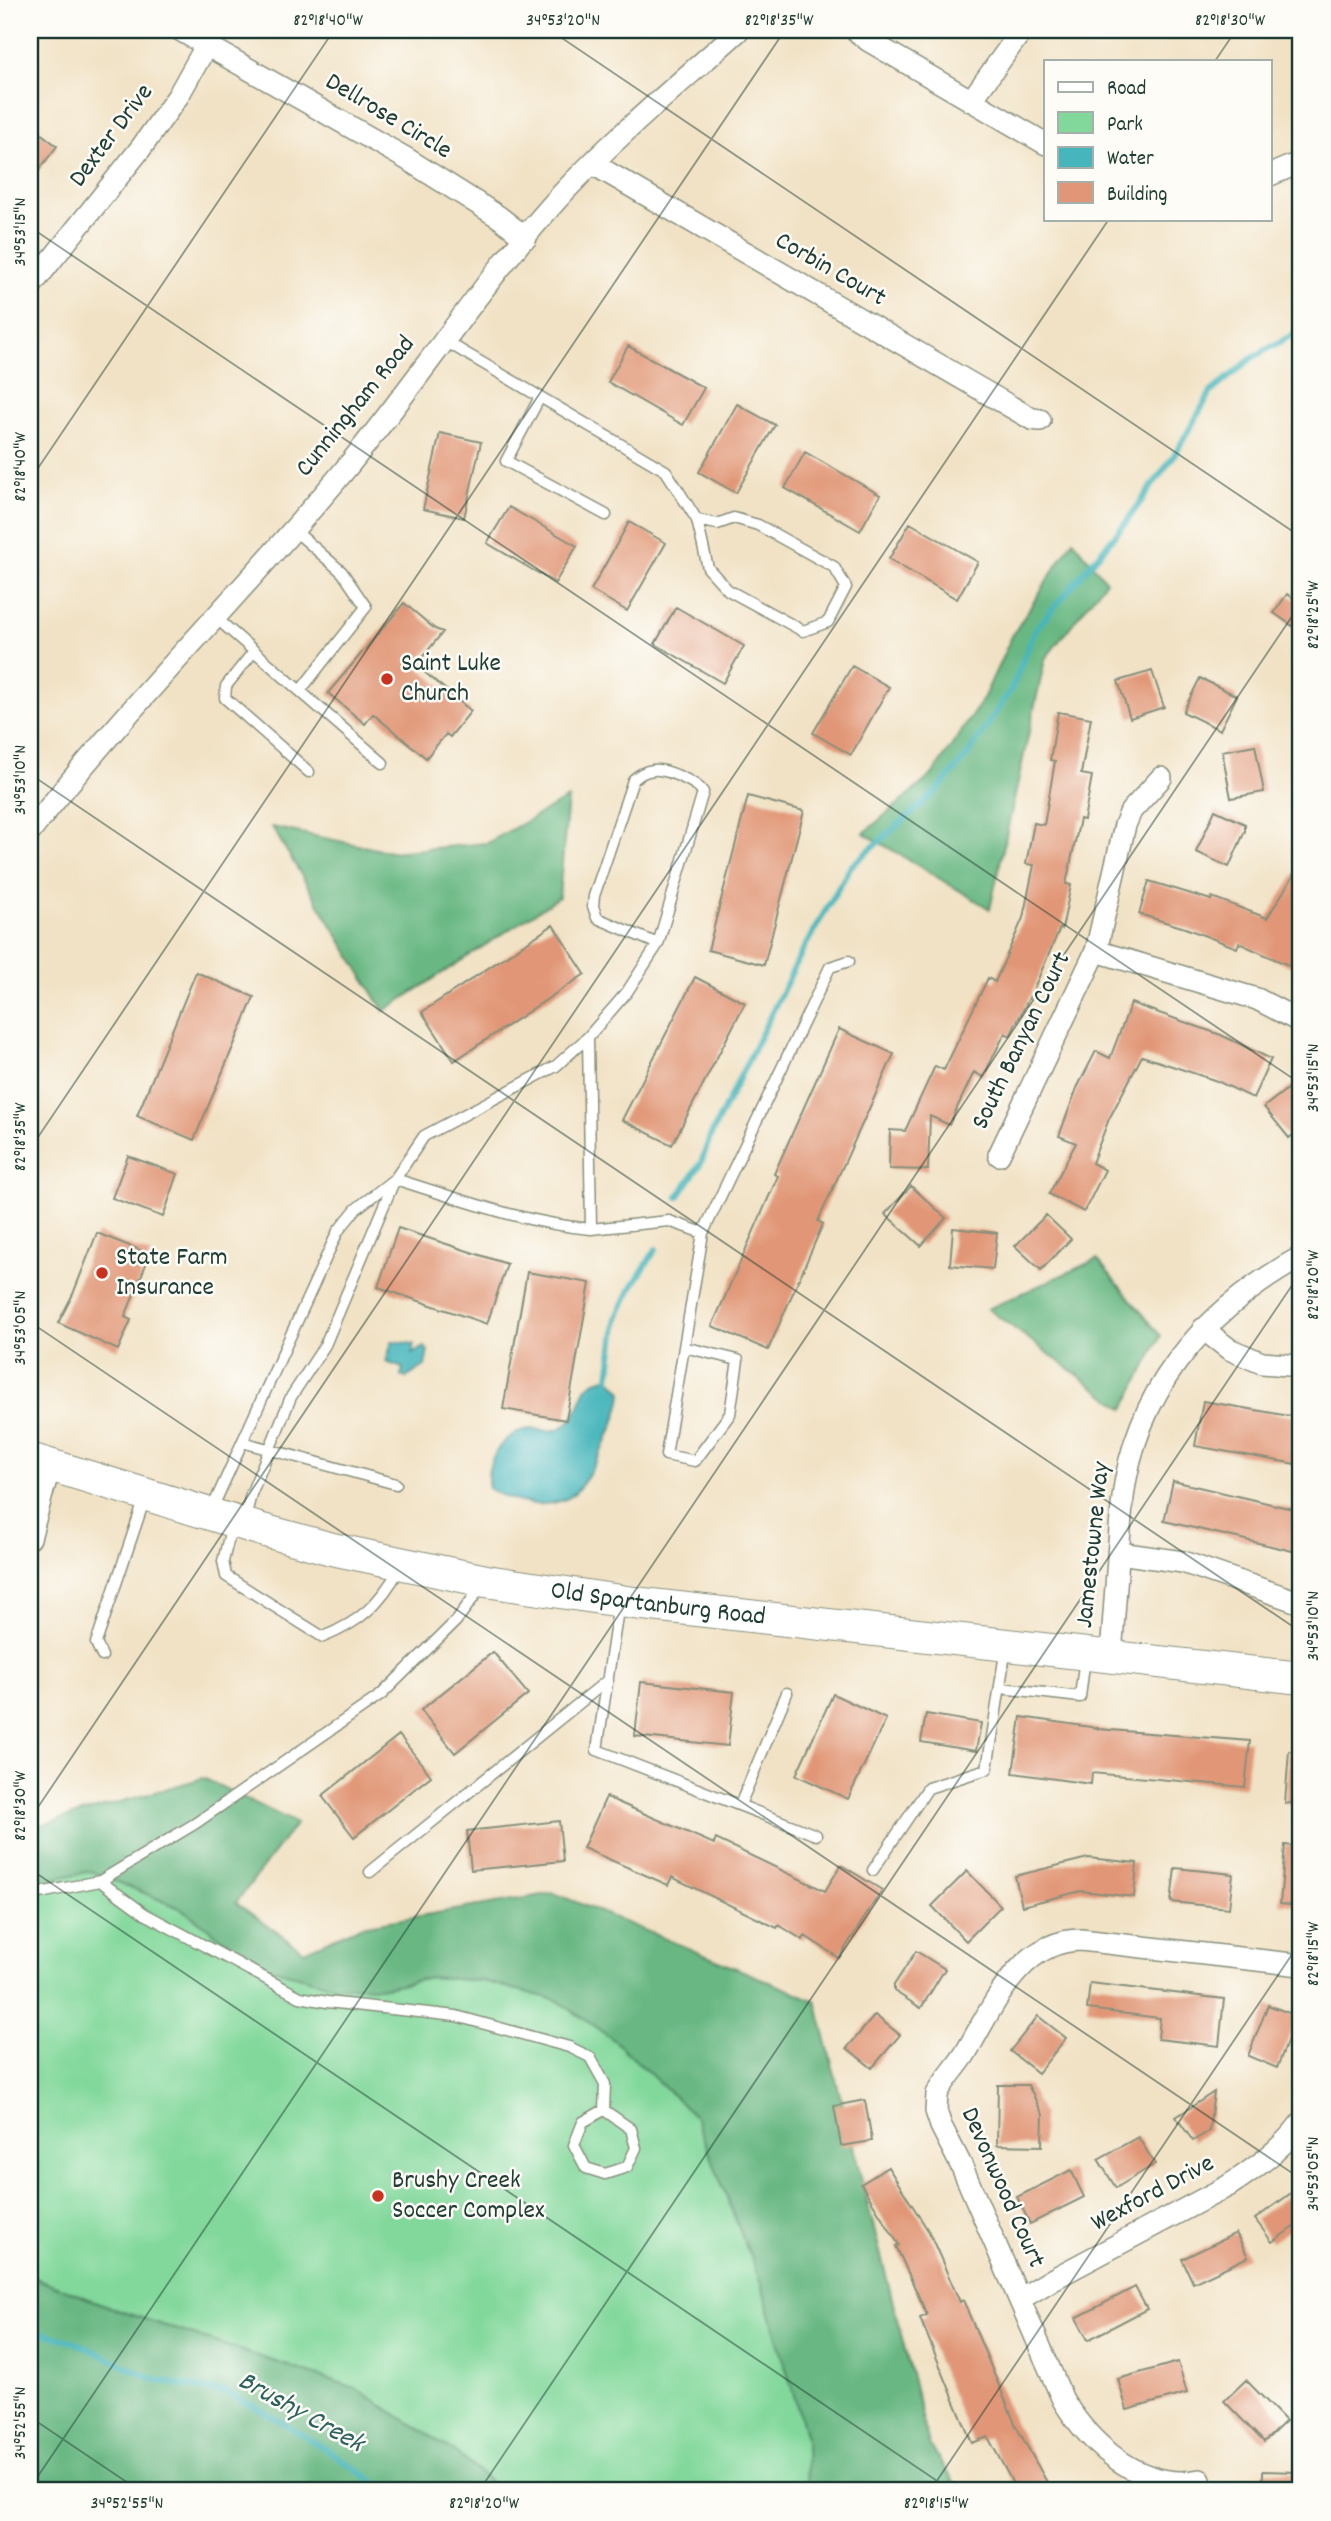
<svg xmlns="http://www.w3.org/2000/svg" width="1331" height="2521" viewBox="0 0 1331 2521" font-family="Dekko,sans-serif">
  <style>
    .green { fill: #82d89b; stroke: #508a68; stroke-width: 2 }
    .forest { fill: #69b883; stroke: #447a5c; stroke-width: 2 }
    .water { fill: #46b6bc; stroke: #327a78; stroke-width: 2 }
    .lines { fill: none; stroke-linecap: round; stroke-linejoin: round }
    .stream { stroke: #46b6bc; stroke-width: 6 }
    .building { fill: #e19777 }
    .service-casing { stroke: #88907c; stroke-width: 13 }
    .minor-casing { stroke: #88907c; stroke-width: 24 }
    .secondary-casing { stroke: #88907c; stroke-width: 34 }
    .service { stroke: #fff; stroke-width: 10 }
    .minor { stroke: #fff; stroke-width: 21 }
    .secondary { stroke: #fff; stroke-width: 32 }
    .ticks { fill: none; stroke: #1f3d34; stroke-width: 2; stroke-opacity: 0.45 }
    .poi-dot { fill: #c8321e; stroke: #fdfcf7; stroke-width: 2.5 }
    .labels { text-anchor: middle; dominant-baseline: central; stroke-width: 5; stroke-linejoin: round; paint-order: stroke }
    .street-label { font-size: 26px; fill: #1f3d34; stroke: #fdfcf7 }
    .poi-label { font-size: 26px; fill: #1f3d34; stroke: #fdfcf7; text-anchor: start }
    .water-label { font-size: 28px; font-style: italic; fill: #2b615d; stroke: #fdfcf7 }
    .neatline { fill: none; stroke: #1f3d34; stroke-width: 2.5 }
    .ticks-label { font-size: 18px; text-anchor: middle; fill: #1f3d34 }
  </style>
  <rect width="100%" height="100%" fill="#fdfcf7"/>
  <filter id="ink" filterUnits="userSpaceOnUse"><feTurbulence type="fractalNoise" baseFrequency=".0143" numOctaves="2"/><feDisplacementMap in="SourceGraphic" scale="14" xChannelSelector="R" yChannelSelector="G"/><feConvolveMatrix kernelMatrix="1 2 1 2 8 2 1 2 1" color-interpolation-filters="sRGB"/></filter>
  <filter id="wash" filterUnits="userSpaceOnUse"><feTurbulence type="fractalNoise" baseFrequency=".00686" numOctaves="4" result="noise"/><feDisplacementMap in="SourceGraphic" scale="28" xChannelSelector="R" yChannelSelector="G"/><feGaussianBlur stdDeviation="1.57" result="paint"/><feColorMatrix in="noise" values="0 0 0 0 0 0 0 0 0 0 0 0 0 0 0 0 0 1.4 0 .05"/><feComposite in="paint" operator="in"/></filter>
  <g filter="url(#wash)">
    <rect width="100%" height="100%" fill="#f1e2c5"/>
    <!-- green -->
    <path class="green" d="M92,1871L182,1909L259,1965L387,1987L429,1977L482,1981L557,2000L614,2040L695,2116L763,2289L806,2437L807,2491H501L455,2452L355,2388L120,2311L30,2276V1883Z"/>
    <!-- forest -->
    <path class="forest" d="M1073,540L1106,581L1045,659L990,909L864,833L932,775L983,699L1012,636Z
      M568,798L559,897L384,1011L272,827L391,852L487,843Z
      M1097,1259L1161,1336L1124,1409L988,1309Z
      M203,1778L296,1823L236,1903L304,1951L361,1926L554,1893L816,2001L929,2444L960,2491H807L806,2437L763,2289L695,2116L614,2040L557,2000L482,1981L429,1977L387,1987L334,1986L258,1965L182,1909L92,1871L30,1883V1828Z
      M30,2276L120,2311L355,2388L455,2452L501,2491H30Z"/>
    <!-- water -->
    <path class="water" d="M392,1341L414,1344L412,1354L425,1347L428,1351L425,1366L406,1378L401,1376L403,1368L386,1362Z
      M610,1378L622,1392C621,1409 612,1428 605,1444C598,1458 582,1491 568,1498C542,1510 513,1503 489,1489C484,1465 499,1437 524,1430C541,1426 552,1438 569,1422C587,1406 575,1380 610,1378Z"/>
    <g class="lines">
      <!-- stream -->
      <path class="stream" d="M678,1197L701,1163L710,1137L803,950L851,866L936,792L967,756L1012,688L1035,630L1127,521L1175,454L1211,392L1252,358L1301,330
        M608,1386L617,1317L630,1290L656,1249
        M30,2329L79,2344L155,2380L226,2393L259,2409L336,2455L386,2491"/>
    </g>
    <g id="blocks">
      <!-- building -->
      <path class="building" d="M30,125L57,146L30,182Z
        M628,346L704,388L683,425L608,382Z
        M737,404L775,425L736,493L699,472Z
        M440,433L481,442L464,518L423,509Z
        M805,452L880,495L860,531L785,488Z
        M509,507L577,546L555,583L487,543Z
        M629,522L666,543L627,611L591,590Z
        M910,523L978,562L957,599L889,559Z
        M1287,594L1301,603V632L1274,613Z
        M404,603L435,629L443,632L416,665L471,711L450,737L446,734L426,758L373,714L365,724L328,693Z
        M676,607L744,646L723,683L655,644Z
        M852,666L889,687L851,755L813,733Z
        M1152,671L1164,707L1130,718L1118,681Z
        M1200,678L1237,696L1220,730L1183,712Z
        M1058,712L1091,718L1081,774L1092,776L1084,820L1080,819L1066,884L1071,885L1062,929L1060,928L1035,986L1010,1036L1005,1033L983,1077L974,1072L949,1125L930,1116L928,1170L889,1169L890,1130L905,1131L935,1066L944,1070L988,978L995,982L1023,918L1034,865L1026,864L1034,823L1044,825L1055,761L1050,760Z
        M1255,745L1264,792L1231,798L1222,751Z
        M748,796L804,811L764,965L708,950Z
        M1215,810L1245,824V831L1229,867L1196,852Z
        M1301,864V971L1239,943L1237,948L1185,928L1139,914L1149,881L1211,900L1212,897L1267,918Z
        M553,925L585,974L454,1061L422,1012Z
        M196,972L254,997L194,1140L137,1116Z
        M695,977L745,1003L672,1145L622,1120Z
        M1131,1003L1221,1035L1271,1059L1253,1098L1217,1081L1142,1056L1109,1119L1092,1163L1105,1170L1084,1212L1049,1194L1076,1143L1059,1136L1077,1088L1096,1051L1110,1058Z
        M839,1029L894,1054L818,1221L823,1224L768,1350L712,1326L778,1176L774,1174Z
        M1301,1078V1129L1289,1138L1264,1107Z
        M128,1156L178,1174L163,1217L112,1198Z
        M911,1186L946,1218L921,1246L885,1214Z
        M1046,1215L1071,1239L1041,1270L1015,1246Z
        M398,1228L507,1264L487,1324L378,1287Z
        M953,1228L997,1233L993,1269L950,1265Z
        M97,1233L150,1254L125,1317L131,1320L118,1350L58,1323L73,1294Z
        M527,1272L590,1283L566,1420L503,1409Z
        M1203,1401L1301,1418V1465L1195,1446Z
        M1173,1481L1301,1511V1553L1164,1521Z
        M493,1652L528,1694L455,1753L421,1710Z
        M641,1682L734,1692L728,1746L635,1736Z
        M833,1694L886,1719L848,1799L796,1775Z
        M926,1714L981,1723L976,1751L921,1742Z
        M1021,1717L1098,1728V1729L1250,1741L1245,1787L1092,1773L1091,1784L1013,1773Z
        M399,1735L431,1776L354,1837L322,1796Z
        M1289,1751L1301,1752V1804L1285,1803Z
        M606,1797L714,1844L716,1839L825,1891L841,1865L882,1890L839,1958L805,1936L803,1940L779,1925L777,1928L672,1877L668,1885L583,1848Z
        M559,1821L563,1861L471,1870L467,1831Z
        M1285,1845L1301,1847V1906L1280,1904Z
        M1088,1858L1137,1863L1134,1897L1081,1891L1022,1906L1015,1876Z
        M1175,1868L1233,1874L1229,1908L1171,1902Z
        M967,1871L1001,1906L966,1941L932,1906Z
        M916,1951L945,1969L921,2008L894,1991V1985Z
        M1090,1983L1224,1999L1219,2046L1158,2039L1160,2018L1087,2009Z
        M1268,2005L1297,2016L1277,2068L1248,2056Z
        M875,2015L900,2035L872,2068L847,2048Z
        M1038,2016L1066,2038L1038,2073L1010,2051Z
        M998,2085H1028L1043,2115L1042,2146L997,2145Z
        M1214,2092L1209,2131L1193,2141L1176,2117Z
        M865,2100L872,2141L841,2146L834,2106Z
        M1138,2137L1155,2164L1116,2188L1098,2159Z
        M888,2167L929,2232L960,2302L963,2300L1016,2426L1048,2484L1034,2491H1017L988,2437L972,2443L920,2318L927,2315L896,2246L899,2245L861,2184Z
        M1071,2170L1084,2197L1030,2224L1017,2197Z
        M1301,2186V2222L1272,2242L1255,2219Z
        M1236,2233L1248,2257L1193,2283L1182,2259Z
        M1135,2287L1147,2309L1088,2340L1076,2318Z
        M1178,2362L1187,2393L1127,2410L1118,2379Z
        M1246,2380L1286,2421L1264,2442L1224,2401Z
        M1263,2471L1297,2472L1296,2491H1263Z"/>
    </g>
  </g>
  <g filter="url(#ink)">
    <use href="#blocks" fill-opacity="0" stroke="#88907c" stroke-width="2"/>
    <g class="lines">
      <!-- service casing -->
      <g class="service-casing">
        <path id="service" d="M445,341L666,471L697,520L708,568L728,590L803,631L828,622L846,587L834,567L758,525L734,518L717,524L697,520
          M540,397L506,461L606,515
          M215,617L300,691L366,607L342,572L293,529
          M254,651L226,686L225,698L309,772
          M300,691L383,763
          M395,1179C460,1199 523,1223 591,1229L588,1037
          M591,1229L669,1221L703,1233L830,967L849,961
          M684,1347L738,1360L730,1414L695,1461L666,1455L703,1233
          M242,1442L396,1484
          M211,1511L338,1231L356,1209L393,1180
          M244,1523L251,1494L291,1397L325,1345L395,1179L424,1136L556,1066L588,1037L627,992L658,944L703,792C697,782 664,768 653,770C644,771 639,775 633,780L594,896L593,906L597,918L658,944
          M232,1525L223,1561L226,1576L323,1637C361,1622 380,1603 400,1568
          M619,1603L597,1750L816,1835
          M102,1656L96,1643L145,1498
          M1001,1688L1080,1697L1085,1657
          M740,1805L787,1693
          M873,1870L928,1788L987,1769L1006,1647
          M370,1872L608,1680
          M100,1881L145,1914L300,1997L327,2002L456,2016L569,2047L590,2057L605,2084L604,2110L583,2122L574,2145L586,2168L605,2174L627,2167L636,2148L631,2129L604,2110
          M30,1895L100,1881L196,1823L381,1695L456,1621L482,1586"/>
      </g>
      <!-- minor casing -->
      <g class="minor-casing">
        <path id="minor" d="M180,30L407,159L499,217L526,238
          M855,30L869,41L1046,144
          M971,101L1022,30
          M593,164L1032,419L1040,420
          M1270,175L1301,162
          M30,287L141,148L178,96L206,46
          M30,832C129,704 245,591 348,466C421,377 484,280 561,195C616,136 679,84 739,30
          M1096,951L1257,999L1301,1022
          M999,1155L1096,951L1125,825L1131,811L1161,778
          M1203,1329L1229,1349L1262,1363L1301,1366
          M30,1538L50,1465
          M1119,1553L1183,1562L1301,1603
          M1111,1658C1113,1624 1116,1590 1118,1557C1120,1530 1121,1504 1126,1478C1145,1377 1214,1305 1301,1257
          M1020,2299L1055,2278L1228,2186C1255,2169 1282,2149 1301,2123
          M1200,2480C1143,2492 1091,2446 1063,2400L962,2167L941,2126L936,2111L937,2094C944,2080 956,2068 965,2054C992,2009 1019,1940 1081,1940L1301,1965"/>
      </g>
      <!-- secondary casing -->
      <g class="secondary-casing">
        <g id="secondary">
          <path id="s1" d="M30,1459L262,1530L332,1549L486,1581L634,1603L1301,1678"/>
        </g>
      </g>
      <!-- service -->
      <use href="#service" class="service"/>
      <!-- minor -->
      <use href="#minor" class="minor"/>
      <!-- secondary -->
      <use href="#secondary" class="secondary"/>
    </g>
  </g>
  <!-- ticks -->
  <path class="ticks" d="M550,30L1301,537M1215,61L1236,30M30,227L1301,1084M30,480L334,30M30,774L1301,1632M30,1149L785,30M30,1322L1301,2179M30,1819L1109,219M30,1869L952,2491M30,2417L140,2491M30,2488L1301,603M479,2491L1301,1272M930,2491L1301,1941"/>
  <!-- markers -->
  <g class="poi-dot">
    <circle cx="387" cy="679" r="7"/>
    <circle cx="102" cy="1273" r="7"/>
    <circle cx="378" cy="2196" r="7"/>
  </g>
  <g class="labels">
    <!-- street labels -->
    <g class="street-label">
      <text transform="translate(388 117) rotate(31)">Dellrose Circle</text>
      <text transform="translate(112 136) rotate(-53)">Dexter Drive</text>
      <text transform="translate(830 270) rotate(30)">Corbin Court</text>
      <text transform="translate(356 407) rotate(-51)">Cunningham Road</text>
      <text transform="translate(1022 1041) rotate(-64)">South Banyan Court</text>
      <text transform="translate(1094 1545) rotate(-84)">Jamestowne Way</text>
      <text stroke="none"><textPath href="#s1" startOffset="646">Old Spartanburg Road</textPath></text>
      <text transform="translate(1002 2188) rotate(66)">Devonwood Court</text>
      <text transform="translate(1153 2194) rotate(-28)">Wexford Drive</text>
    </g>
    <!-- poi labels -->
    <g class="poi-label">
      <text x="401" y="664">Saint Luke<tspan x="401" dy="30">Church</tspan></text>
      <text x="116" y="1258">State Farm<tspan x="116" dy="30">Insurance</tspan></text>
      <text x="392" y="2181">Brushy Creek<tspan x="392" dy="30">Soccer Complex</tspan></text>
    </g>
    <!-- water labels -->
    <g class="water-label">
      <text transform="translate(300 2414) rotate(29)">Brushy Creek</text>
    </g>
  </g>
  <!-- margin -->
  <rect width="1331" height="2521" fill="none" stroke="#fdfcf7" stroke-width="77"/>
  <!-- legend -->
  <rect x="1044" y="60" width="228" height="161" fill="#fdfcf7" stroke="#a4b0a9" stroke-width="2"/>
  <rect x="1058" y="82" width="35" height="10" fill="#ffffff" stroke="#a4b0a9" stroke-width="2"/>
  <text x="1107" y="94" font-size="21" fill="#1f3d34">Road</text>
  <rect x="1058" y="112" width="35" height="21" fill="#82d89b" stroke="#a4b0a9" stroke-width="2"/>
  <text x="1107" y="130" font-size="21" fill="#1f3d34">Park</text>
  <rect x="1058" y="147" width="35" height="21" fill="#46b6bc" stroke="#a4b0a9" stroke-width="2"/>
  <text x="1107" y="164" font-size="21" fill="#1f3d34">Water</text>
  <rect x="1058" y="182" width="35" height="21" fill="#e19777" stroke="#a4b0a9" stroke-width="2"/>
  <text x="1107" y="200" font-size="21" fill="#1f3d34">Building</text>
  <rect x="38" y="38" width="1254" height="2444" class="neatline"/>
  <g class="ticks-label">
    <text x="328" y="25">82°18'40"W</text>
    <text x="563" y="25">34°53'20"N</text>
    <text x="779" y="25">82°18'35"W</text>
    <text x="1230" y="25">82°18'30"W</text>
    <text transform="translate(19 232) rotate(-90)" y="6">34°53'15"N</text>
    <text transform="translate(19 467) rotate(-90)" y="6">82°18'40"W</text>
    <text transform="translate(1312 615) rotate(-90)" y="6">82°18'25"W</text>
    <text transform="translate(19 780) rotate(-90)" y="6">34°53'10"N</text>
    <text transform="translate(1312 1078) rotate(-90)" y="6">34°53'15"N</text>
    <text transform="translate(19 1137) rotate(-90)" y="6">82°18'35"W</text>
    <text transform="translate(1312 1285) rotate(-90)" y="6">82°18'20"W</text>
    <text transform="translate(19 1328) rotate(-90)" y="6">34°53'05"N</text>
    <text transform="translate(1312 1626) rotate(-90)" y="6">34°53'10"N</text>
    <text transform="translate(19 1806) rotate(-90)" y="6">82°18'30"W</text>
    <text transform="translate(1312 1954) rotate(-90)" y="6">82°18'15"W</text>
    <text transform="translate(1312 2174) rotate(-90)" y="6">34°53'05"N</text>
    <text transform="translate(19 2423) rotate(-90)" y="6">34°52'55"N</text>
    <text x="127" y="2508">34°52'55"N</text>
    <text x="484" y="2508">82°18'20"W</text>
    <text x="936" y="2508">82°18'15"W</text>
  </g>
</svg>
